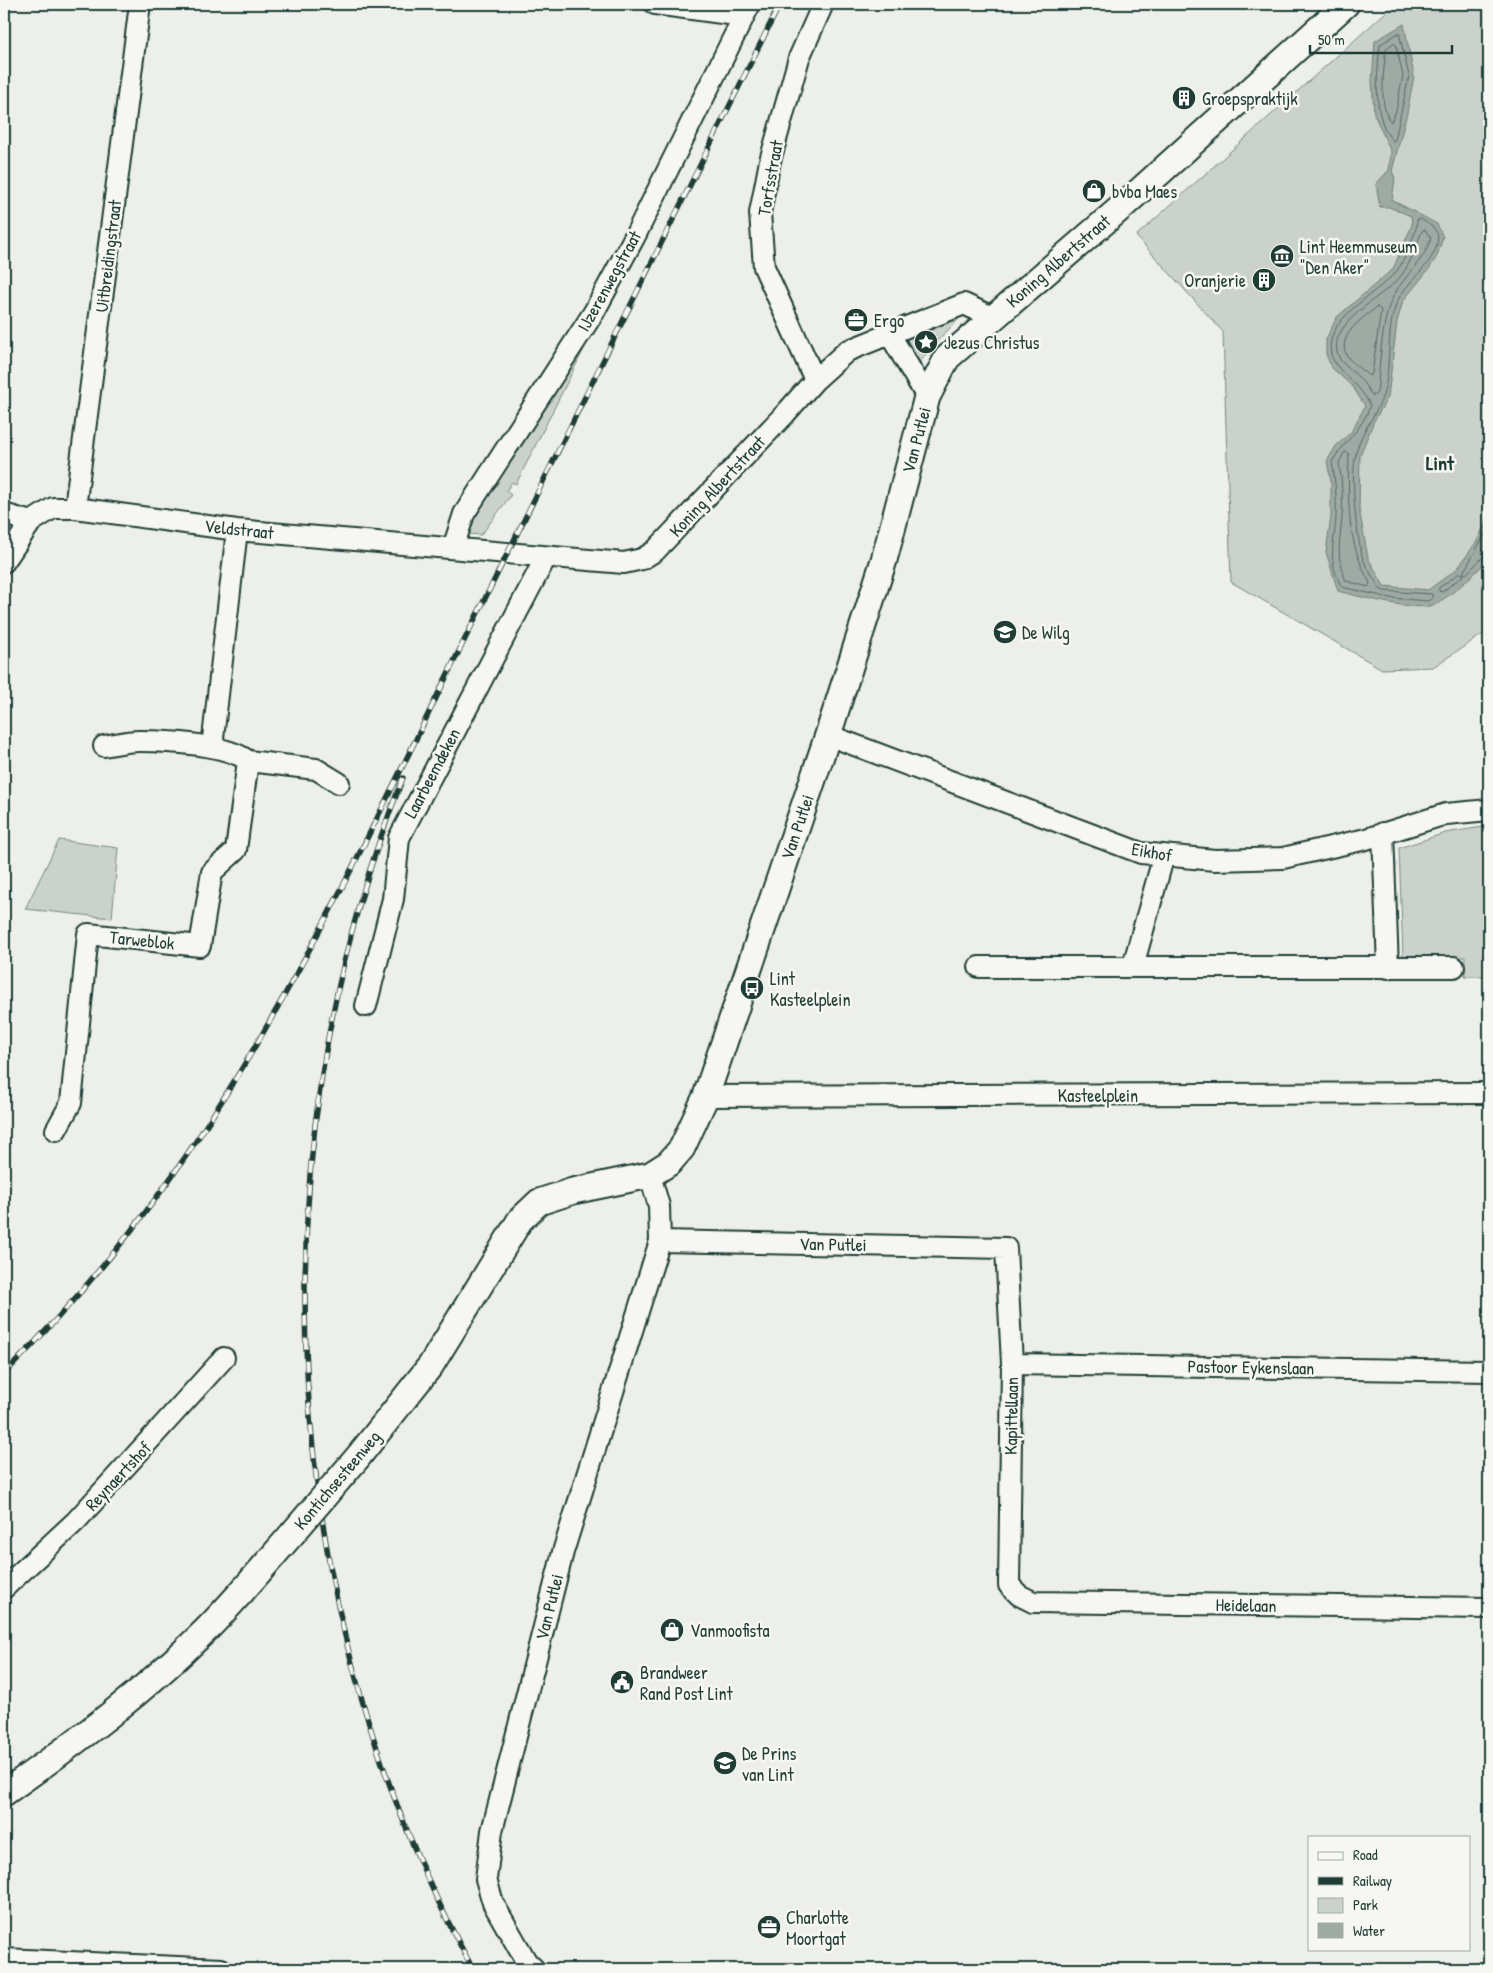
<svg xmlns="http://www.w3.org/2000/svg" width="1493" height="1973" viewBox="0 0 1493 1973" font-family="'Patrick Hand',sans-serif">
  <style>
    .green { fill: #cbd2cc; stroke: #758880 }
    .water { fill: #9faaa4; stroke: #6c7e77 }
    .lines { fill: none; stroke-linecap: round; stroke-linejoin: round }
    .shore { stroke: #526961; stroke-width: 1 }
    .minor-casing { stroke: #1f3d34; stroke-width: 24 }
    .tertiary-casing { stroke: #1f3d34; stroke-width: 29 }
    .minor { stroke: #f6f6f2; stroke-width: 20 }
    .tertiary { stroke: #f6f6f2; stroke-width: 25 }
    .rail-casing { stroke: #1f3d34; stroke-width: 5.5 }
    .rail { stroke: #f6f6f2; stroke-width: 4; stroke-dasharray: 11; stroke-linecap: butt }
    .tertiary-bridge-casing { stroke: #1f3d34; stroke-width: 29; stroke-linecap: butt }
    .tertiary-bridge { stroke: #f6f6f2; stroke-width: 25 }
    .labels { text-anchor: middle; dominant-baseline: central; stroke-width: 5; stroke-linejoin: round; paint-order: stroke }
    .poi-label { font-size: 18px; fill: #1f3d34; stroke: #f6f6f2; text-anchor: start }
    .street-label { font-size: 18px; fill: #1f3d34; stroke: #f6f6f2 }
    .quarter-label { font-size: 20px; font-weight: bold; fill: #1f3d34; stroke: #f6f6f2 }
  </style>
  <rect width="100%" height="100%" fill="#edefea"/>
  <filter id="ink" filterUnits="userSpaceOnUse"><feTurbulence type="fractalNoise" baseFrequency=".02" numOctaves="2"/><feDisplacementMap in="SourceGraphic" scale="10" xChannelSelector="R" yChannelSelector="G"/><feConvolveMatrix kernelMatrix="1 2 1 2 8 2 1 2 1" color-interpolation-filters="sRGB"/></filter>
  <g filter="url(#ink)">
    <!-- green -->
    <path class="green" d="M1395,4H1463L1472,10L1479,4H1489V630L1433,667L1382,669L1231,582L1223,332L1136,236Z
      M958,317V320L931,347L919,364L901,342L902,337Z
      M592,333L516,484L512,482L506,491L511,495L481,535L468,534L466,518Z
      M1489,826V976H1465V957L1403,956L1399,848L1445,833Z
      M59,840L118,848L112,918L25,909Z"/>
    <!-- water -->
    <path class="water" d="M1404,24L1414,76L1407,113L1392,171L1395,178L1392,200L1437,224L1443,237L1437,256L1429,269L1403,301L1397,322L1388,397L1374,421L1360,455L1359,509L1368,558L1384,586L1428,590L1458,568L1477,541L1489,516V558C1479,570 1445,603 1429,606C1410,610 1357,596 1338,591L1326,552L1331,517V482L1327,461L1336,446L1351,432L1365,406L1353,387L1331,367L1326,354V339L1337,317L1393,269L1412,225L1411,216L1389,207H1380L1376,184L1389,170L1391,152L1374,114L1372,81L1375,41Z"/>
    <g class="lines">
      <!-- shore -->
      <path class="shore" d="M1399,33L1409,76L1395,140L1393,141C1372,120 1377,72 1380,45Z
        M1394,43L1396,45L1403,76L1396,111L1391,122C1378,109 1384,67 1386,49Z
        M1421,219C1428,224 1438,228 1438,238C1437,262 1409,279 1399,298C1384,327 1393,365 1383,395C1377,415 1360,432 1356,454C1350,478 1356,534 1363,559C1367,569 1375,580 1380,589L1384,591L1432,594L1433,598L1428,601L1390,598L1342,587C1326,560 1335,543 1336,516C1337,497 1335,480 1332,462C1343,442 1363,429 1370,406C1362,384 1336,373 1331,354C1323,320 1375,295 1395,273C1402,265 1407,253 1411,242C1414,235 1417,228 1417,220Z
        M1425,230L1431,238C1424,262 1405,274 1394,295C1381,318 1380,366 1377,393L1373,396C1369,392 1366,386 1362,381C1355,371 1340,366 1337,352C1330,321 1384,297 1401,276C1411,263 1416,246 1422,231Z
        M1377,307L1381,310L1372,374L1369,376C1362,370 1350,362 1346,354C1337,335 1364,317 1377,307Z
        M1345,452L1349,454C1348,501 1346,541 1370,583L1368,587L1346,581C1335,553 1340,545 1342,517C1343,499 1342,481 1339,463Z
        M1489,527L1463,573L1466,574L1484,556L1489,555
        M1460,573L1464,575L1442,592L1439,591V588Z"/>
      <!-- minor casing -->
      <g class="minor-casing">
        <path id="minor" d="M655,4L744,16
          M889,333L927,397
          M815,380L764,267L760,213L770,161L799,58L823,4
          M75,508L140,4
          M4,514L31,522L53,508H75L237,530L624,563L642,559L655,551L785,414L815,380L847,351L964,304L992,317
          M453,548L464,514L594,312L635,236L750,4
          M4,562L31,522
          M828,735L1141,853L1215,860L1283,858L1366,839L1446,814L1489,810
          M104,746C116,744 128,741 139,741C165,741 228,744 248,761L316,769L339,783
          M212,747L237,530
          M1383,833L1388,968
          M1133,966L1164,855
          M979,967H1454
          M366,1006L393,899L399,838L546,557
          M706,1096L1489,1093
          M56,1130L71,1103L88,934L200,946L212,872L236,850L248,761
          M660,1241L1006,1248L1012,1364L1009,1585L1019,1595L1033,1602L1489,1608
          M1012,1364L1489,1371
          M4,1588L76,1521L224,1358
          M4,1959L221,1969
          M534,1969L526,1961L493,1903L486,1879L492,1831L563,1552L660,1241L659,1206L650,1175"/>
      </g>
      <!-- tertiary casing -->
      <g class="tertiary-casing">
        <path id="tertiary" d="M358,1457L431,1365L520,1220L539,1202L573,1191L650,1175L669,1163L682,1148L706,1096L828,735L884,560L927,397L947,358L1124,205L1346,4
          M4,1793C74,1744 145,1691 206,1630C236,1600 264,1566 292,1534"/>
      </g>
      <!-- minor -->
      <use href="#minor" class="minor"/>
      <!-- tertiary -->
      <use href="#tertiary" class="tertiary"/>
      <!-- rail casing -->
      <g class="rail-casing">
        <path id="rail" d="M403,778C251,1154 277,1614 473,1969
          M4,1374C82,1296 154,1208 213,1115C309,965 384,804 462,645C568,431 674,217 780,4"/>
      </g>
      <!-- rail -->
      <use href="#rail" class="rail"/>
      <!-- tertiary-bridge casing -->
      <g class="tertiary-bridge-casing">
        <path id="tertiary-bridge" d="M292,1534L358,1457"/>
      </g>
      <!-- tertiary-bridge -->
      <use href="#tertiary-bridge" class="tertiary-bridge"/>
    </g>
  </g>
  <!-- icons -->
  <defs>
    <g id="building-disc" transform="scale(1.25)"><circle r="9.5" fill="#1f3d34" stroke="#f6f6f2"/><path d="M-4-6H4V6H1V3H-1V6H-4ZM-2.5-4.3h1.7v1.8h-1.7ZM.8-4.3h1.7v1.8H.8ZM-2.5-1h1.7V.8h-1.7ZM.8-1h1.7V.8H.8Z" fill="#fff"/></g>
    <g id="shop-disc" transform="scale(1.25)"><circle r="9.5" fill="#1f3d34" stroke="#f6f6f2"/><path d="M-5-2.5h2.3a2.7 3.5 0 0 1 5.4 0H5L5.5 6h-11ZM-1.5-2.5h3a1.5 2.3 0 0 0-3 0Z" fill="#fff"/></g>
    <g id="museum-disc" transform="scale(1.25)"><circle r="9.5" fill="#1f3d34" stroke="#f6f6f2"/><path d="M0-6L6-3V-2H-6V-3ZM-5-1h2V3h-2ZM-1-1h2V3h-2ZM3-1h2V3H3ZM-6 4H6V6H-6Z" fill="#fff"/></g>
    <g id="office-disc" transform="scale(1.25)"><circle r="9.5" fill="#1f3d34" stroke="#f6f6f2"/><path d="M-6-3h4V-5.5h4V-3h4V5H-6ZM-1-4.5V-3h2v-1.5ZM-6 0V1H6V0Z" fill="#fff"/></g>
    <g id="sight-disc" transform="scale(1.25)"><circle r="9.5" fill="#1f3d34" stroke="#f6f6f2"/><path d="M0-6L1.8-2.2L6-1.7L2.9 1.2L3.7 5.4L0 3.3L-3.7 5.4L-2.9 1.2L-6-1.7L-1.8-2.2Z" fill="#fff"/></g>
    <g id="school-disc" transform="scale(1.25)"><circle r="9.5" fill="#1f3d34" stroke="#f6f6f2"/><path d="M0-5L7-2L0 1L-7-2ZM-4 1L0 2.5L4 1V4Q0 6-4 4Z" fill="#fff"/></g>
    <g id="bus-disc" transform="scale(1.25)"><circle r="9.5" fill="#1f3d34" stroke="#f6f6f2"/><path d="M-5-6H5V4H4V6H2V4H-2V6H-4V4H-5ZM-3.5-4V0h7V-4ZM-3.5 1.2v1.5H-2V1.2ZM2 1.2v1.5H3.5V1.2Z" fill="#fff"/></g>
    <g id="civic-disc" transform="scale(1.25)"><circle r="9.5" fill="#1f3d34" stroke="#f6f6f2"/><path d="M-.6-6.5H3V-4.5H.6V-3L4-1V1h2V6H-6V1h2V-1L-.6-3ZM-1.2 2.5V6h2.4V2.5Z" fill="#fff"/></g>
  </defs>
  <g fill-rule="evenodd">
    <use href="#building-disc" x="1184" y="98"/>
    <use href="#shop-disc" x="1094" y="191"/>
    <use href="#museum-disc" x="1282" y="256"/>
    <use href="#building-disc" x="1264" y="280"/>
    <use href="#office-disc" x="856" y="320"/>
    <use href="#sight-disc" x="926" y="342"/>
    <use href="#school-disc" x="1005" y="632"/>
    <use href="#bus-disc" x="752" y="988"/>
    <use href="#shop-disc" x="672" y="1630"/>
    <use href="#civic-disc" x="622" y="1682"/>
    <use href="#school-disc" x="725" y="1763"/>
    <use href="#office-disc" x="769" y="1927"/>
  </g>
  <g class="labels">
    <!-- poi labels -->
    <g class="poi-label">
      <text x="1202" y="98">Groepspraktijk</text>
      <text x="1112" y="191">bvba Maes</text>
      <text x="1300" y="246">Lint Heemmuseum<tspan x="1300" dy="21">"Den Aker"</tspan></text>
      <text x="1246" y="280" text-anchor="end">Oranjerie</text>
      <text x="874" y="320">Ergo</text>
      <text x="944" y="342">Jezus Christus</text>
      <text x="1022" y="632">De Wilg</text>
      <text x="770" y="978">Lint<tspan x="770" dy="21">Kasteelplein</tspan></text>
      <text x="690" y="1630">Vanmoofista</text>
      <text x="640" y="1672">Brandweer<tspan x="640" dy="21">Rand Post Lint</tspan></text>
      <text x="742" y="1753">De Prins<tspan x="742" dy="21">van Lint</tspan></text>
      <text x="786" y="1917">Charlotte<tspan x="786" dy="21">Moortgat</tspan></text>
    </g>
    <!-- street labels -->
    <g class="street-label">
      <text transform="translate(770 178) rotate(-80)">Torfsstraat</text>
      <text transform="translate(108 256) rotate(-83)">Uitbreidingstraat</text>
      <text transform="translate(1058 261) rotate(-41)">Koning Albertstraat</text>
      <text transform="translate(609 281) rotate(-61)">IJzerenwegstraat</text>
      <text transform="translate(916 440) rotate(-75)">Van Putlei</text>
      <text transform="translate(717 486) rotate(-47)">Koning Albertstraat</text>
      <text transform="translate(239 529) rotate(6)">Veldstraat</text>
      <text transform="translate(432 773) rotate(-62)">Laarbeemdeken</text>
      <text transform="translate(797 827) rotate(-71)">Van Putlei</text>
      <text transform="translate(1152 852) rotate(10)">Eikhof</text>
      <text transform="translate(142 940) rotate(6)">Tarweblok</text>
      <text x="1098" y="1095">Kasteelplein</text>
      <text transform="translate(833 1244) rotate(1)">Van Putlei</text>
      <text transform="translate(1251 1367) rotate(1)">Pastoor Eykenslaan</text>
      <text transform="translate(1011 1416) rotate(-89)">Kapittellaan</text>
      <text transform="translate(118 1476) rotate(-47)">Reynaertshof</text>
      <text transform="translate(337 1480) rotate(-50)">Kontichsesteenweg</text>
      <text transform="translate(1246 1605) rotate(1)">Heidelaan</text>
      <text transform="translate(549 1607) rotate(-76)">Van Putlei</text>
    </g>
    <!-- quarter labels -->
    <g class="quarter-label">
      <text x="1440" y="462">Lint</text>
    </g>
  </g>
  <!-- margin -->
  <rect width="1493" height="1973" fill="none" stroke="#f6f6f2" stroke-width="20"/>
  <rect x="10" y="10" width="1473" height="1953" fill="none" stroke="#1f3d34" stroke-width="2" filter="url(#ink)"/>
  <!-- legend -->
  <rect x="1308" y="1836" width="162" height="115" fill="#f6f6f2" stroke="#a0aca6"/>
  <rect x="1318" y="1852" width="25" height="8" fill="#f6f6f2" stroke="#a0aca6"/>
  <text x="1353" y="1860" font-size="15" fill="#1f3d34">Road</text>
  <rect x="1318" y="1877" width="25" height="8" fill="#1f3d34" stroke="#a0aca6"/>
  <text x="1353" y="1886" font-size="15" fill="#1f3d34">Railway</text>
  <rect x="1318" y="1898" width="25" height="15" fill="#cbd2cc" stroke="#a0aca6"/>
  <text x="1353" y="1910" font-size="15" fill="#1f3d34">Park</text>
  <rect x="1318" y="1923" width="25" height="15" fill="#9faaa4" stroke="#a0aca6"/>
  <text x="1353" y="1936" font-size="15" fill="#1f3d34">Water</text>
  <!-- scale -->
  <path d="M1310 45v8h142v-8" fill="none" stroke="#1f3d34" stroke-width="2.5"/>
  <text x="1318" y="45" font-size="15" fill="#1f3d34" stroke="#f6f6f2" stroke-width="4" paint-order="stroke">50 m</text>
</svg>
